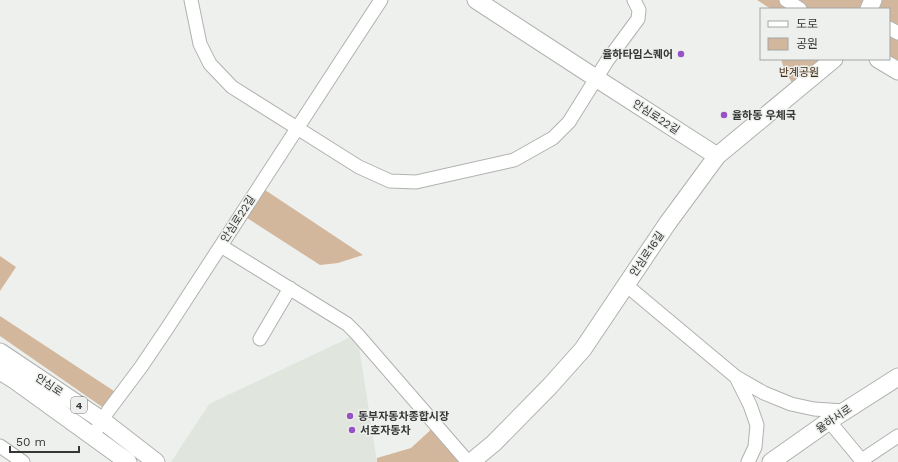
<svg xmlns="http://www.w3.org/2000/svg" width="898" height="462" viewBox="0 0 898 462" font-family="'Work Sans','Noto Sans KR',sans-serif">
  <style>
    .built { fill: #e0e6dd }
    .green { fill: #d3b79c }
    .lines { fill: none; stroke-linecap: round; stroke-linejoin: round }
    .minor-casing { stroke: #b0b2af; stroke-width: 15 }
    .major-casing { stroke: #b0b2af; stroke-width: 19 }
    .minor { stroke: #fff; stroke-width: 13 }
    .major { stroke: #fff; stroke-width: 17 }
    .poi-dot { fill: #9752c6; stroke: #eef0ed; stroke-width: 1.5 }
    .labels { text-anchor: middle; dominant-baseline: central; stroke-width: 3; stroke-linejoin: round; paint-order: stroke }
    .shield { fill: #eef0ed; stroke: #6c6e6c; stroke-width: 1 }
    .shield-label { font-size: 10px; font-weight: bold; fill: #353635 }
    .poi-label { font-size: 11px; font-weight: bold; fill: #353635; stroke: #eef0ed; text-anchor: start }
    .park-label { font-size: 11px; fill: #442a0d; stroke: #eef0ed }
    .street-label { font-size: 11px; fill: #353635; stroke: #eef0ed }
  </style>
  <rect width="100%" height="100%" fill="#eef0ed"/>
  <!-- built -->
  <path class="built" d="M357,334L377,462H171L209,404Z"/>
  <!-- green -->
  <path class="green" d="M757,0H898V71L889,59V9H771Z
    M781,59H834L797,90L785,72Z
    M259,186L363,255L338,263L320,265L241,214Z
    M0,256L16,267L0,291Z
    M0,316L120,395L108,411L0,336Z
    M436,425L468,462H377V458L411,448Z"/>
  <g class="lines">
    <!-- minor casing -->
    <g class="minor-casing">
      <path id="minor" d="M191,0L200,44L210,64L232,87L359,167L390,181L416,182L514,160L553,138L569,122L607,61L638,19L639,10L634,0
        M786,0L800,9
        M889,28L898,33
        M221,246L347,324L357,334L468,462
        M626,285L736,377L764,393L791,404L814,409L844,411
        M260,339L290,288
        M736,377L750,405L757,425L755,447L748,462
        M829,421L863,462
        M93,436L108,411L141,367L168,327L341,61L381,0
        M0,446L23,462
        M862,460L898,436"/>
    </g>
    <!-- major casing -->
    <g class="major-casing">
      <path id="major" d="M476,0L588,73L717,156
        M869,9L873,0
        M878,59L898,71
        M0,352L103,421L156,462
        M0,371L16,381L128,462
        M471,462L494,443L550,386L583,349L667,224L717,156L834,59
        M771,462L829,421L898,377"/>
    </g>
    <!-- minor -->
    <use href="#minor" class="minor"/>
    <!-- major -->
    <use href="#major" class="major"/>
  </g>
  <!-- markers -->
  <g class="poi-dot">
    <circle cx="681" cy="54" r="4"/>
    <circle cx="724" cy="115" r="4"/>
    <circle cx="350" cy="416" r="4"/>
    <circle cx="352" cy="430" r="4"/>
  </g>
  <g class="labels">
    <!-- shield labels -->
    <rect class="shield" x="71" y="397" width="16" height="16" rx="3"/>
    <g class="shield-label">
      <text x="79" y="405">4</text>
    </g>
    <!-- poi labels -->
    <g class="poi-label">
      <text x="673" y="54" text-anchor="end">율하타임스퀘어</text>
      <text x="732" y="115">율하동 우체국</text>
      <text x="358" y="416">동부자동차종합시장</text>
      <text x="360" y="430">서호자동차</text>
    </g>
    <!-- park labels -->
    <g class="park-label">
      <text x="799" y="72">반계공원</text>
    </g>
    <!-- street labels -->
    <g class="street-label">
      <text transform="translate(656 117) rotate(33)">안심로22길</text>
      <text transform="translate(238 219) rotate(-57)">안심로22길</text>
      <text transform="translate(647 254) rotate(-56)">안심로16길</text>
      <text transform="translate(49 385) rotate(34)">안심로</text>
      <text transform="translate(834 419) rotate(-34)">율하서로</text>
    </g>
  </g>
  <!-- legend -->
  <rect x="760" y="8" width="130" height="52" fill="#eef0ed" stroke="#a4a6a3"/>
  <rect x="768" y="21" width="20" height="6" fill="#ffffff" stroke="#a4a6a3"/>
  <text x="796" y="28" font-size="12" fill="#353635">도로</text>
  <rect x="768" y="38" width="20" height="12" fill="#d3b79c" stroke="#a4a6a3"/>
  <text x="796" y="48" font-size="12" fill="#353635">공원</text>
  <!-- scale -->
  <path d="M10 446v6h69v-6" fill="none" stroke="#353635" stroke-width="2"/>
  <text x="16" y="446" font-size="12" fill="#353635" stroke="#eef0ed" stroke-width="3" paint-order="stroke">50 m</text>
</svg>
